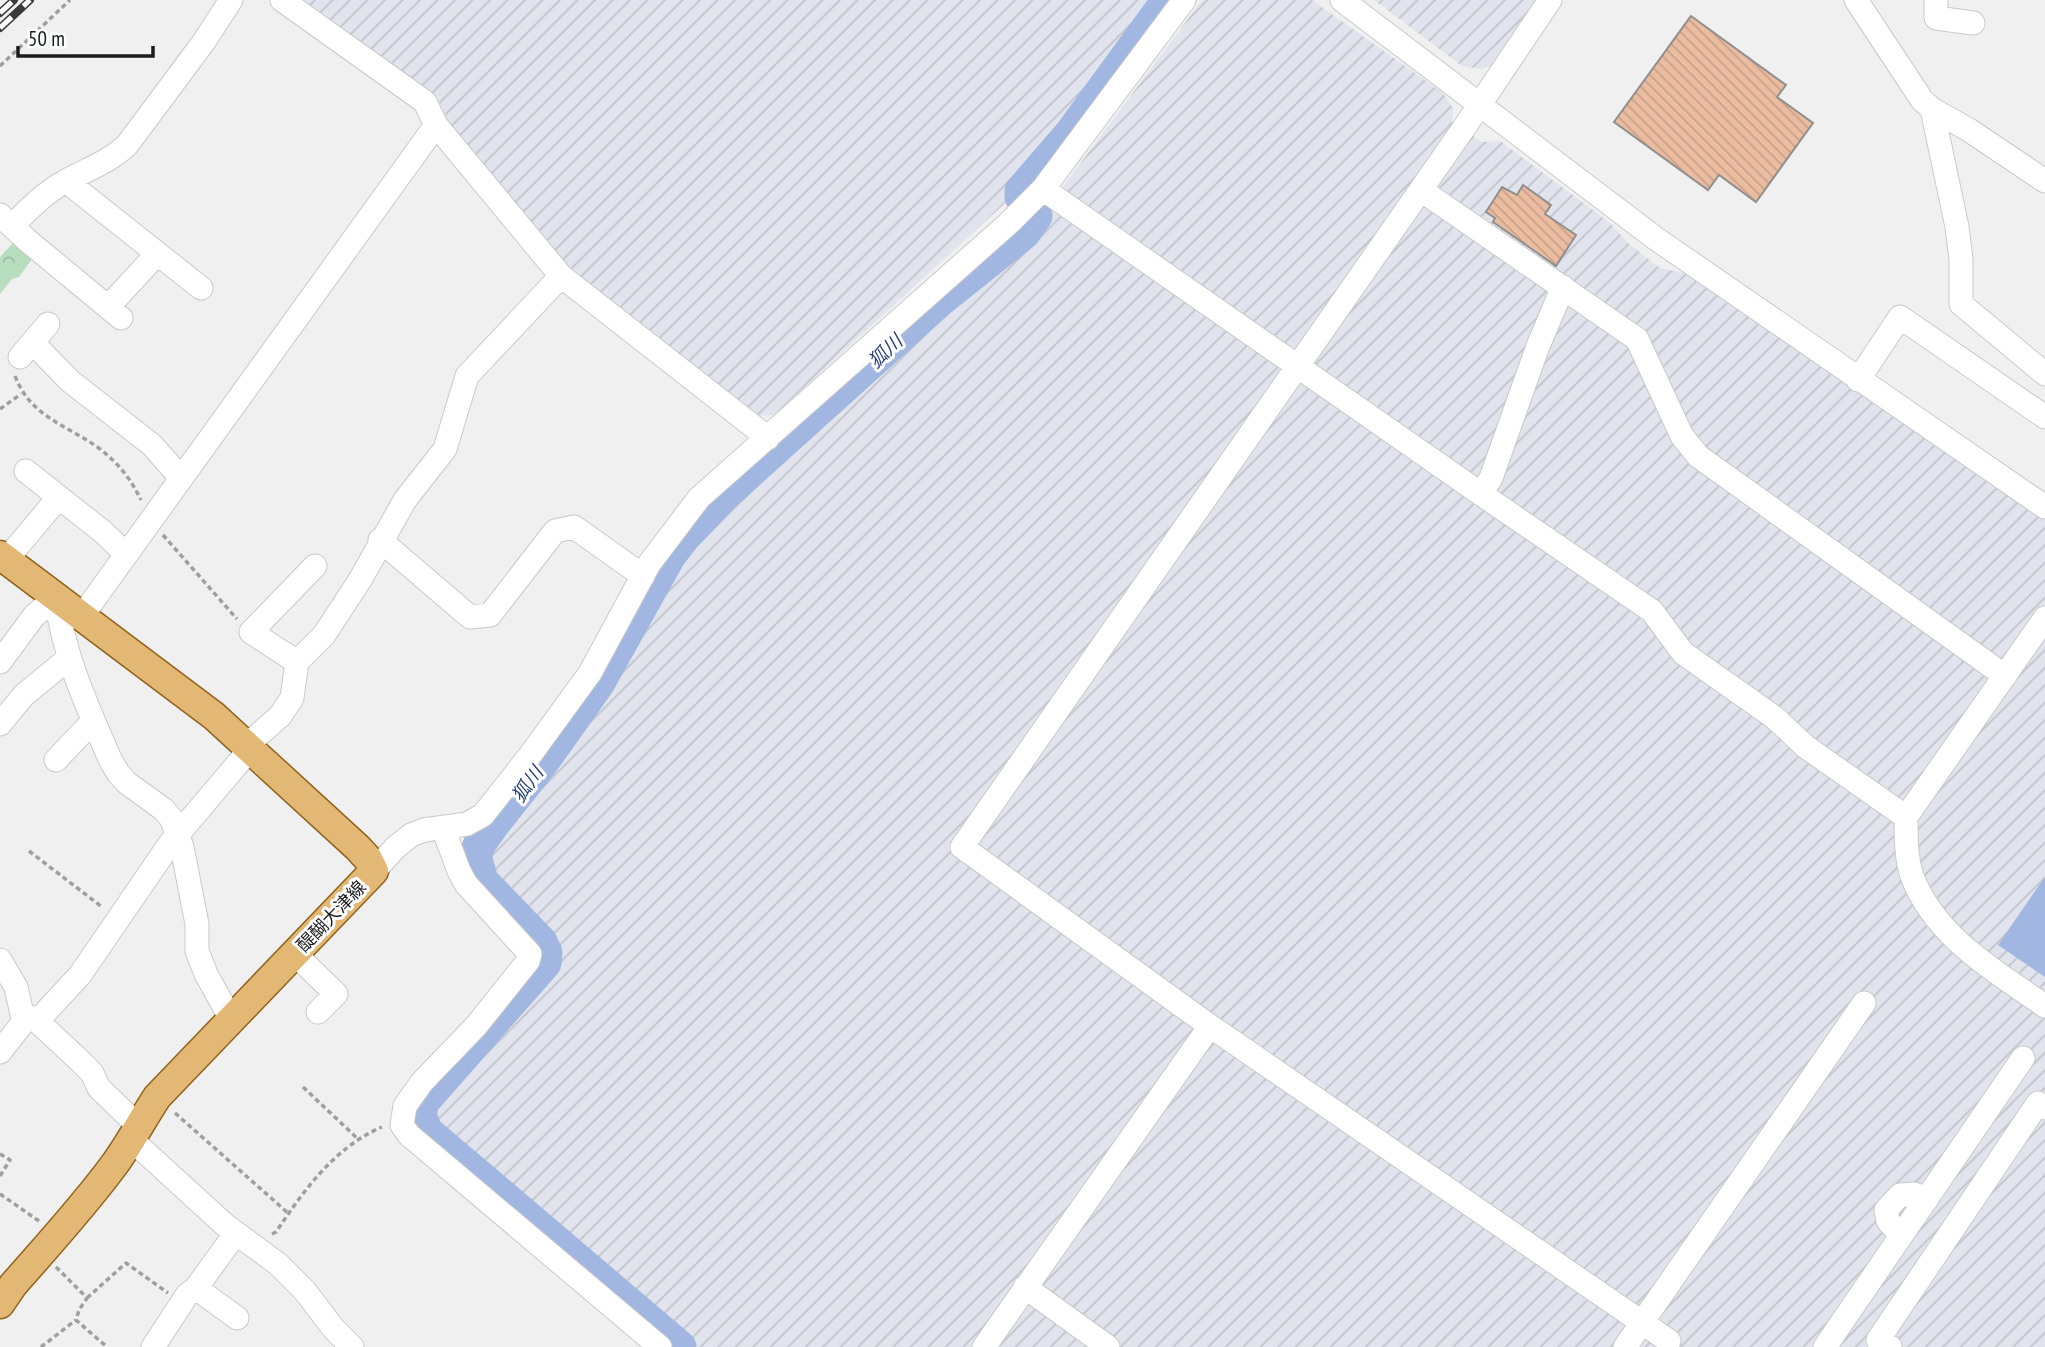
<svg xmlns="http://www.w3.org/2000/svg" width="2045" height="1347" viewBox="0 0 2045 1347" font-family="'PT Sans Narrow','Noto Sans JP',sans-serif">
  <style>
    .industrial { fill: url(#industrial-furrows) }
    .park { fill: url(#park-crowns) }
    .water { fill: #a1b6e1 }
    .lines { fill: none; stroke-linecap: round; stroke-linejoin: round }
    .river { stroke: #a1b6e1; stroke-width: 33 }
    .building { fill: url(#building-back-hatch); stroke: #908f8e; stroke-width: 2 }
    .minor-casing { stroke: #c9c9ca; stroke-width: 25 }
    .major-casing { stroke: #91621a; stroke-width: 31 }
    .path { stroke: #9f9fa0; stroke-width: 3.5; stroke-dasharray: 5 3.5; stroke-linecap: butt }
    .minor { stroke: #fff; stroke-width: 23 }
    .major { stroke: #e3b875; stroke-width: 28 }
    .rail-casing { stroke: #3b3b3c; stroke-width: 8 }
    .rail { stroke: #fdfeff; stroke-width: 5; stroke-dasharray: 16; stroke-linecap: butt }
    .labels { text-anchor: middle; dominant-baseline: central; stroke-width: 6; stroke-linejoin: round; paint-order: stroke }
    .street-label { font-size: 18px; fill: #1b1b1c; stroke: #fdfeff }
    .water-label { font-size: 19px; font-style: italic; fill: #273e74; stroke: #fdfeff }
  </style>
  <defs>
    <pattern id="industrial-furrows" width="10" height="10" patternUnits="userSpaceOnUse" patternTransform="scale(1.75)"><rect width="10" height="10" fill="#e2e4ed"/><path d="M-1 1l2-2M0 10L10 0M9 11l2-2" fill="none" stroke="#c1c3cb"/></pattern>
    <pattern id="park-crowns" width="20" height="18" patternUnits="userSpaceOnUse" patternTransform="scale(1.75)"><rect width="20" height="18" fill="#b6debf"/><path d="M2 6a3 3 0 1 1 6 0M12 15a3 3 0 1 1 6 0" fill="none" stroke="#9cbea4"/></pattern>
    <pattern id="building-back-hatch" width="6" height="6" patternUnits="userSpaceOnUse" patternTransform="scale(1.75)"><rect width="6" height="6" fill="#ebbca0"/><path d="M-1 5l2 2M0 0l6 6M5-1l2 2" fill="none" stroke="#c9a189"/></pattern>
  </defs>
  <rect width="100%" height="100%" fill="#f0f0f1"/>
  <!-- industrial -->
  <path class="industrial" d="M303,0H1157L1014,195L774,415L755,416L572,273L456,138L437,97Z
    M1202,0H1312L1443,93L1453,108L1452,122L1482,142L1500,141L1609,222L1628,243L1660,268L1689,274L1785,337L2045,518V1347H691L428,1126L425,1106L550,965L553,953L551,939L484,871L485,856L558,759L614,676L657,595L695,540L715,519L1021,243Z
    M1374,0H1540L1499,58L1492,66L1480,69L1462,66Z"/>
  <!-- park -->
  <path class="park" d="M14,242L32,259L19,277L12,279L0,294V257Z"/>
  <!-- water -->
  <path class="water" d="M2044,878L2045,879V977L1998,945Z"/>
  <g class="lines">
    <!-- river -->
    <path class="river" d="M1021,197V191L1071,133L1168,0
      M680,1347L426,1131L421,1118V1104L545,963L546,953L541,942L482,881L475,856L480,843L495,822L542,763L598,684L670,555L684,537L723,496L938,302L1024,233L1036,216"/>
  </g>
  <!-- building -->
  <path class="building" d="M1691,16L1786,85L1777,97L1813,123L1756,202L1719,175L1708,190L1614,122Z
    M1523,185L1551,205L1545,214L1576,235L1556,266L1493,222L1495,218L1486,212L1502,187L1517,195Z"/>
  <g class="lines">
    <!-- minor casing -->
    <g class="minor-casing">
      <path id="minor" d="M282,0L425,102L436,125L561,276L768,438
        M1342,0L1655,238L2045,507
        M1550,0L1466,125L962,847L1210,1026L1669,1341
        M1856,0L1922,100L1932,109L1969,130L2045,181
        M1936,0V18L1973,23
        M1932,109L1957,227L1961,259V304L2045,374
        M66,181L201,288
        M1043,189L1481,494L1491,478L1538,346L1563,287
        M1421,190L1637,339L1682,436L1698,456L2005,676
        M0,215L28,241L121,318
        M12,226C29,209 44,193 66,181C88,169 109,162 127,145L203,43L231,0
        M108,307L157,254
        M33,343L70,381L152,445L181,478
        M20,357L48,324
        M1858,380L1900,317L2045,417
        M26,471L103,532L126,554
        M1481,494L1652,611L1683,653L1774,717L1806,747L1906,817
        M380,540L470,617L490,615L555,531L574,527L643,576
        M6,560L59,497
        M56,597C63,654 87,706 110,759L118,773L127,783L163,809L171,818L182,847L197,924V951L206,974L231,1019
        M82,616L436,125
        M2045,618L1906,817C1906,837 1906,858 1912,876C1935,937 1995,971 2045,1006
        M0,662L34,616L56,597
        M297,662L251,632L315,566
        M0,724L24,695L69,658
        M247,745L280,716L292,698L297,662L324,635L360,580L405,500L445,449L467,376L561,276
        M56,760L93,721
        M443,828L459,871L466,884L530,954L528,961L476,1026L422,1082L405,1106L402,1125L409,1135L660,1347
        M374,871L396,847L411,835L424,830L467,824L483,815L528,758L590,673L649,564L699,498L1009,223L1043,189L1184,0
        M295,954L336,994L318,1012
        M0,960L16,987L22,1014L25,1020
        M35,1019L80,1061L92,1073L99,1088L128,1116L139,1124
        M0,1052L25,1020L42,1016L80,975L169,845L251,748
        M132,1140L225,1225L278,1264L305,1291L333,1328L352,1347
        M236,1233L196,1288L237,1318
        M1901,1235L1888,1221L1886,1210L1900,1195L1914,1194L1927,1199
        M1025,1287L1108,1347
        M153,1347L187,1295L196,1288
        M984,1347L1210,1026
        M1625,1347L1864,1003
        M1825,1347L2023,1058
        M1890,1347L1878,1340L2038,1103L2045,1108"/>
    </g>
    <!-- major casing -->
    <g class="major-casing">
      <path id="major" d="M0,555L214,716L358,848L368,859L374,871L157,1097C142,1120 130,1143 114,1165C83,1207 47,1246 13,1285L0,1304"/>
    </g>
    <!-- path -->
    <path class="path" d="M0,66L70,0
      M15,376C31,418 68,425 100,449C118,463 131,479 141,500
      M0,409L21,394
      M163,535L237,619
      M29,851L102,907
      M303,1087L358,1139
      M175,1113L288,1213
      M0,1154L10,1160L0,1176
      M0,1194L39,1221
      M272,1234L276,1232C304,1190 335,1147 382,1127
      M56,1267L87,1298L79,1310L76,1320L107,1347
      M87,1298L126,1263L168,1293
      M41,1347L76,1320"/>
    <!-- minor -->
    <use href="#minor" class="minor"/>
    <!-- major -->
    <use href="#major" class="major"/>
    <!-- rail casing -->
    <g class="rail-casing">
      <path id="rail" d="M0,13L14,0
        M0,28L30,0"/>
    </g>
    <!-- rail -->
    <use href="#rail" class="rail"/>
  </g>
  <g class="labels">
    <!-- street labels -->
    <g class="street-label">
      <text transform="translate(331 916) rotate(-46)">醍醐大津線</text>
    </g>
    <!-- water labels -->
    <g class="water-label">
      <text transform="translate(885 351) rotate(-43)">狐川</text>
      <text transform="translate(527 784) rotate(-54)">狐川</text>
    </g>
  </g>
  <!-- scale -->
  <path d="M18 46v10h135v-10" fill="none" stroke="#1b1b1c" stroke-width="3.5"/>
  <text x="28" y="46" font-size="21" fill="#1b1b1c" stroke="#fdfeff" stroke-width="5" paint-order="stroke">50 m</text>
</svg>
